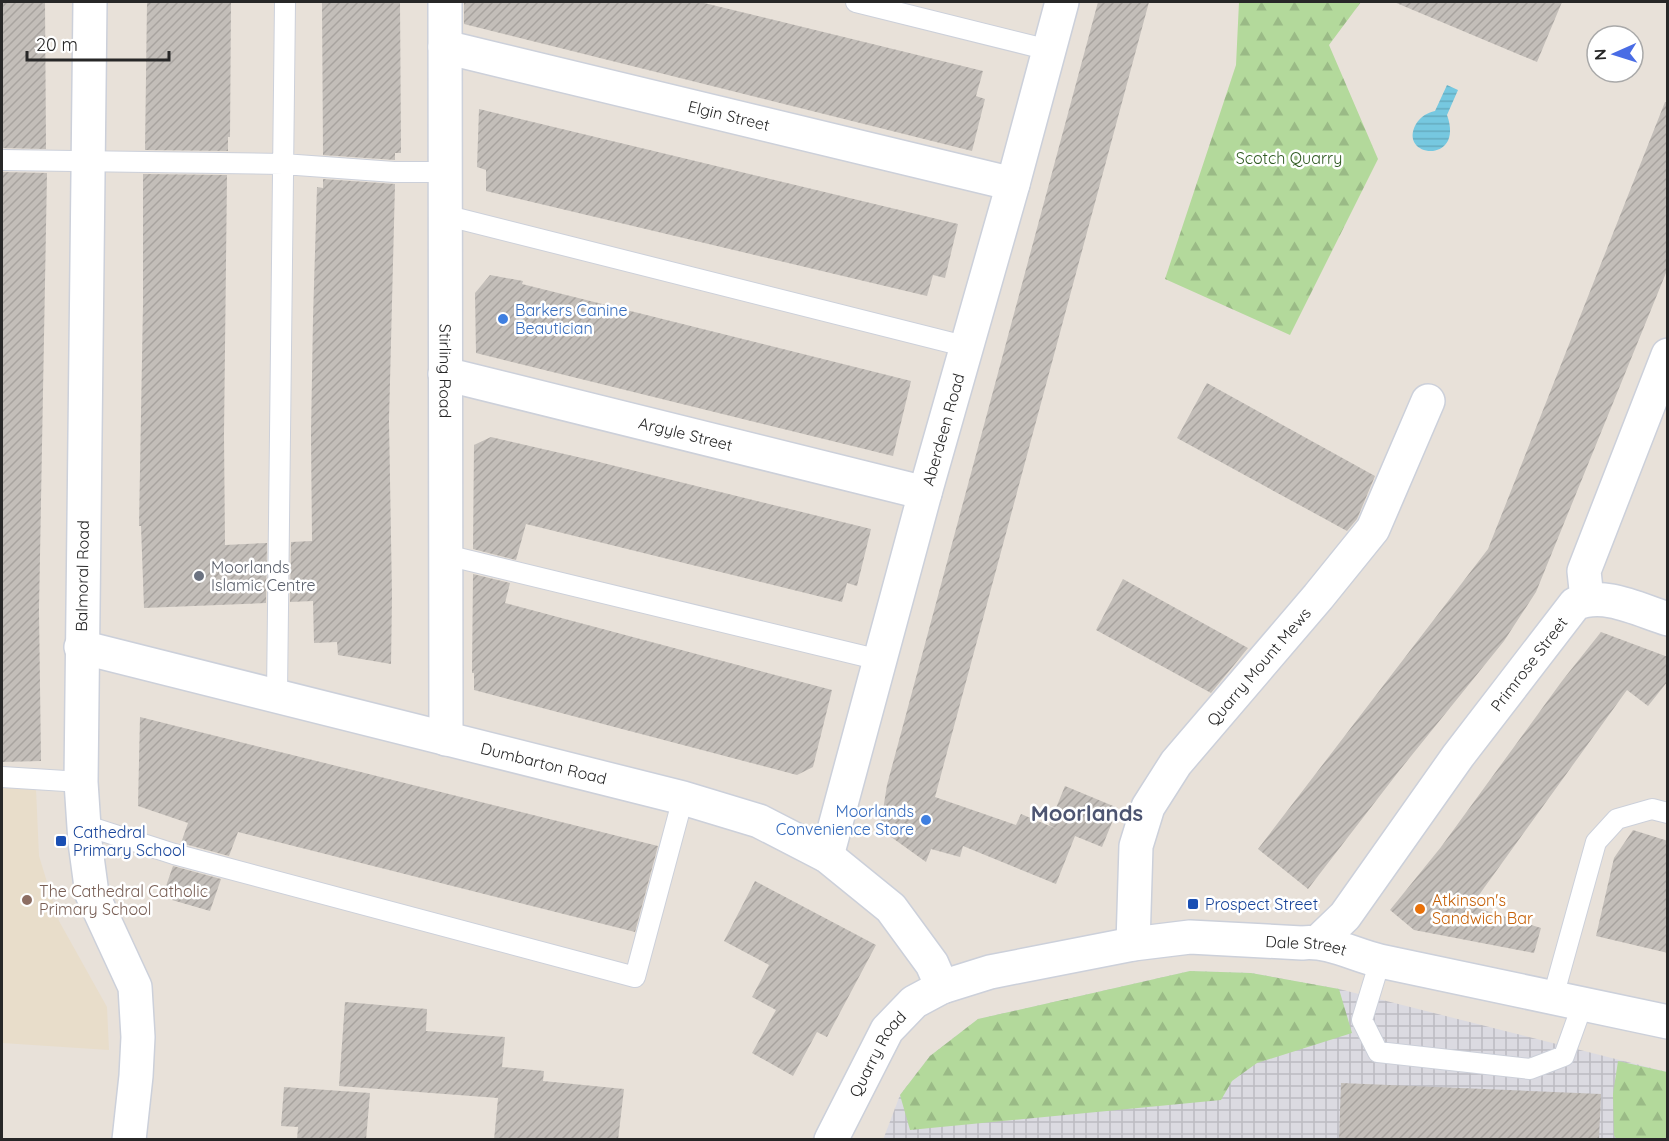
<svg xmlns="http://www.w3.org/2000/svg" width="1669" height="1141" viewBox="0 0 1669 1141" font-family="Quicksand,sans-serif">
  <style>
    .industrial { fill: url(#industrial-grid) }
    .education { fill: #e8ddca }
    .forest { fill: url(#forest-firs) }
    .water { fill: url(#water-rules) }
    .building { fill: url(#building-hatch) }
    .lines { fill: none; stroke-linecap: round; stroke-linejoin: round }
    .service-casing { stroke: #ccd0da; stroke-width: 22 }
    .minor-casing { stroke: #ccd0da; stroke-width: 36 }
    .service { stroke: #fff; stroke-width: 20 }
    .minor { stroke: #fff; stroke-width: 33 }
    .shop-dot { fill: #3f7fe0; stroke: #fff; stroke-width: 2 }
    .worship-dot { fill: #6b7280; stroke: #fff; stroke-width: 2 }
    .transit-dot { fill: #1a4fb4; stroke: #fff; stroke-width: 2 }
    .education-dot { fill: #8d6e63; stroke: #fff; stroke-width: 2 }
    .food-dot { fill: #e8710a; stroke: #fff; stroke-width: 2 }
    .labels { text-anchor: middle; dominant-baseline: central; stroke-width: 5; stroke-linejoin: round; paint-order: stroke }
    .street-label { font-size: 16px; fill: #272727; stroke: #fff }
    .park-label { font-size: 16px; fill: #2e5a20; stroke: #fff }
    .shop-label { font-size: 16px; fill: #366cbe; stroke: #fff; text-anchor: start }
    .worship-label { font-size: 16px; fill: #5b616d; stroke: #fff; text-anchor: start }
    .transit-label { font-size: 16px; fill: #164399; stroke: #fff; text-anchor: start }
    .education-label { font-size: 16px; fill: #785e54; stroke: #fff; text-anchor: start }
    .food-label { font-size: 16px; fill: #c56008; stroke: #fff; text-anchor: start }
    .district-label { font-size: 22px; font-weight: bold; fill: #4d5572; stroke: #fff }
  </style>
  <defs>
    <pattern id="industrial-grid" width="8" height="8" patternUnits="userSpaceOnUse" patternTransform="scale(1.5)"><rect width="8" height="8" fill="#dbdae1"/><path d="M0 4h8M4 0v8" fill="none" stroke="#bcbbc1"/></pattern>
    <pattern id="forest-firs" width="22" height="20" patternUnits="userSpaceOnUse" patternTransform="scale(1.5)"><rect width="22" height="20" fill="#b3d99b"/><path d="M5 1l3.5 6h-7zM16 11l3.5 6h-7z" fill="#9aba86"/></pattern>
    <pattern id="water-rules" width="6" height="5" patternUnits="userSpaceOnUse" patternTransform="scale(1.5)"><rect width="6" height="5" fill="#76c8e0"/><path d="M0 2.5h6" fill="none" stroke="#66acc0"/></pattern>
    <pattern id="building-hatch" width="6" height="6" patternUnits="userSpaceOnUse" patternTransform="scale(1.5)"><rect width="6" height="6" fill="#c3beb9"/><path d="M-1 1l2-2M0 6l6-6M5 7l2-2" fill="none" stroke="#a8a39f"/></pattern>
  </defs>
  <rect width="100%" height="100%" fill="#e8e1d9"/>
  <!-- industrial -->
  <path class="industrial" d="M1190,971L1251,973L1339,989L1667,1072V1139L883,1140L900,1095L930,1056L978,1019Z"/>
  <!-- education -->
  <path class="education" d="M2,788L36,789L39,856L59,921L107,1007L109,1050L2,1043Z"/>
  <!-- forest -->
  <path class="forest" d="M1239,2H1361L1329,45L1378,159L1290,335L1165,279L1236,65Z
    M1190,971L1251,973L1339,989L1352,1033L1257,1063L1232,1081L1221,1100L910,1130L900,1095L930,1056L978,1019Z
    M1618,1061L1667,1072V1139H1616L1614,1135L1613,1094Z"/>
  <!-- water -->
  <path class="water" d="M1447,85L1458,90L1447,115C1465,165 1397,158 1416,124C1421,116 1427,113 1435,111Z"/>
  <!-- building -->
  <path class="building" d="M2,2H45L46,149L2,148Z
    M147,2H231L230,137H228V151L145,150Z
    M322,2H400L401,153H395V160L323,155Z
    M464,2H700L983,71L976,96L985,99L972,151L464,24Z
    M1098,2H1149L935,797L1016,825L1021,814L1057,829L1049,825L1065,786L1118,808L1102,847L1075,836L1056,884L963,846L960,857L931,849L926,862L880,829L887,785Z
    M1394,2H1562L1537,62Z
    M1665,102H1668V268L1536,592L1504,641L1399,771L1308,889L1258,849L1488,549Z
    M479,109L958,224L945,278L933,275L927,296L486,191V170L477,167Z
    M2,172L47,173L39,611L41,761L2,762Z
    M143,174L227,175L224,435L225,545L267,543L266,603L144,608L141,526H139L143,304Z
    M323,179L395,184L389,421L392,596L391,664L338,655L337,642L314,643L313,601L290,602L291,542L312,541L311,434L313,318L317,187L323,188Z
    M490,275L523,281L522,284L911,381L893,456L476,353L475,293Z
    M1207,383L1375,476L1357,519L1347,531L1177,438Z
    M491,437L595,461L871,529L857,586L847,583L842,602L526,524L516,560L473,549L474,445Z
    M473,574L510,583L505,603L832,690L813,767L797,775L474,690V673H472Z
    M1123,579L1248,648L1211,693L1096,630Z
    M1601,632L1668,657V681L1648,706L1627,690L1471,906L1541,928L1534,953L1414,930L1390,910L1441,847L1562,681Z
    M140,717L658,846L635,932L238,832L229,856L181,843L188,823L138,806Z
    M1633,830L1668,841V953L1596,936L1614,858Z
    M173,866L221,879L210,911L172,900L175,893L165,889Z
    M755,881L876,945L827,1037L817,1032L793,1076L752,1053L776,1010L752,997L769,965L724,941Z
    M345,1002L427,1009L426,1031L505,1037L502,1067L544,1071L543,1081L624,1089L618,1140H494L498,1098L339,1086Z
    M1341,1083L1601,1094L1599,1140H1339Z
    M284,1087L370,1093L366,1140H297L298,1127L281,1126Z"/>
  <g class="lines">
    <!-- service casing -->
    <g class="service-casing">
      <path id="service" d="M856,2L1049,50
        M2,160L283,164L394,172H444
        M444,215L968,347
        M446,555L880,660
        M277,695L285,2
        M2,777L81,782
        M84,825L174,854L635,977L683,798
        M1380,961L1362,1020L1378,1052L1530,1069L1564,1056L1583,1003
        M1553,997L1596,842L1617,819L1652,809L1668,813"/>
    </g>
    <!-- minor casing -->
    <g class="minor-casing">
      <g id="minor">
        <path d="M90,2L81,782L85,842L92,894L135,987L138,1037L136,1076L129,1140"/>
        <path id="s1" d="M445,2L446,739"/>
        <path id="s2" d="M445,47L1013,184"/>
        <path id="s3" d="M445,374L925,493"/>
        <path d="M1587,599L1584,571L1668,355"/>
        <path id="s4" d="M81,647L683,798L759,821L827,856L891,908L932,964L942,987"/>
        <path id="s5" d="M827,856L925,493L1013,184L1062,2"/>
        <path id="s6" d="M1319,941L1345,916L1458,756L1575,604C1604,591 1639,610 1668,619"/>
        <path id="s7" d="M1133,944L1136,846L1148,807L1176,763L1318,597L1373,529L1428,401"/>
        <path id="s8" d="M831,1140L887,1030L914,1002L942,987L990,972L1133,944L1190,937L1302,943C1329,940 1354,955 1380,961L1668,1022"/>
      </g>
    </g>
    <!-- service -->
    <use href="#service" class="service"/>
    <!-- minor -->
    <use href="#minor" class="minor"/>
  </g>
  <!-- markers -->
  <g class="shop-dot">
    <circle cx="503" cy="319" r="6"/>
    <circle cx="926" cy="820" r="6"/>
  </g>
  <circle class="worship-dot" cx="199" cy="576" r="6"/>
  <g class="transit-dot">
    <rect x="55" y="835" width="12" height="12" rx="3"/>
    <rect x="1187" y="898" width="12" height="12" rx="3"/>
  </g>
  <circle class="education-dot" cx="27" cy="900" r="6"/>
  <circle class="food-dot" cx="1420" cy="909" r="6"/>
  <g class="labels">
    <!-- street labels -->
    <g class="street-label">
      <text stroke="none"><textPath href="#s2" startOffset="292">Elgin Street</textPath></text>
      <text stroke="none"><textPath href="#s1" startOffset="369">Stirling Road</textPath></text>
      <text stroke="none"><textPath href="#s5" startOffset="442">Aberdeen Road</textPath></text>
      <text stroke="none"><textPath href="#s3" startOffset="248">Argyle Street</textPath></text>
      <text transform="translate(82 576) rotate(-89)">Balmoral Road</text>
      <text stroke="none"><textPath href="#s6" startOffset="348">Primrose Street</textPath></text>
      <text stroke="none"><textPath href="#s7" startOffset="318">Quarry Mount Mews</textPath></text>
      <text stroke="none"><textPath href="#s4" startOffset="477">Dumbarton Road</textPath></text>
      <text stroke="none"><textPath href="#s8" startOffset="564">Dale Street</textPath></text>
      <text stroke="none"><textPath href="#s8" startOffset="98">Quarry Road</textPath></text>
    </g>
    <!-- park labels -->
    <g class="park-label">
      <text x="1289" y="158">Scotch Quarry</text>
    </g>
    <!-- shop labels -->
    <g class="shop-label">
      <text x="515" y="310">Barkers Canine<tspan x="515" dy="18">Beautician</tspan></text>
      <text x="914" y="811" text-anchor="end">Moorlands<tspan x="914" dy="18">Convenience Store</tspan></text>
    </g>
    <!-- worship labels -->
    <g class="worship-label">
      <text x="211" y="567">Moorlands<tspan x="211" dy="18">Islamic Centre</tspan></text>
    </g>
    <!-- transit labels -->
    <g class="transit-label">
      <text x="73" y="832">Cathedral<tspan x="73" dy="18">Primary School</tspan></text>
      <text x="1205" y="904">Prospect Street</text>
    </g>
    <!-- education labels -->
    <g class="education-label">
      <text x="39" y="891">The Cathedral Catholic<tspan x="39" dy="18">Primary School</tspan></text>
    </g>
    <!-- food labels -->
    <g class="food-label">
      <text x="1432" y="900">Atkinson's<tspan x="1432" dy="18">Sandwich Bar</tspan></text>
    </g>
    <!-- district labels -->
    <g class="district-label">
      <text x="1087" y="813">Moorlands</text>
    </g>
  </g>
  <!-- border -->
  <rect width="1669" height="1141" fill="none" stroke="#272727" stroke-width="6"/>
  <!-- north arrow -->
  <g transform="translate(1615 54) rotate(267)"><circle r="28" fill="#ffffff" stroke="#a9a9a9" stroke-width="1.5"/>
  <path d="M0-4.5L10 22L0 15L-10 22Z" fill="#496ce5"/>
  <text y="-9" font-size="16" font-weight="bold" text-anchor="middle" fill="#272727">N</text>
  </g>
  <!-- scale -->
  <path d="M27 51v9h142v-9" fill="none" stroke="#272727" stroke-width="3"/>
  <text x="36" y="51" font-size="18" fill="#272727" stroke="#ffffff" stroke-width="4.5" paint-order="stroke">20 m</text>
</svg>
